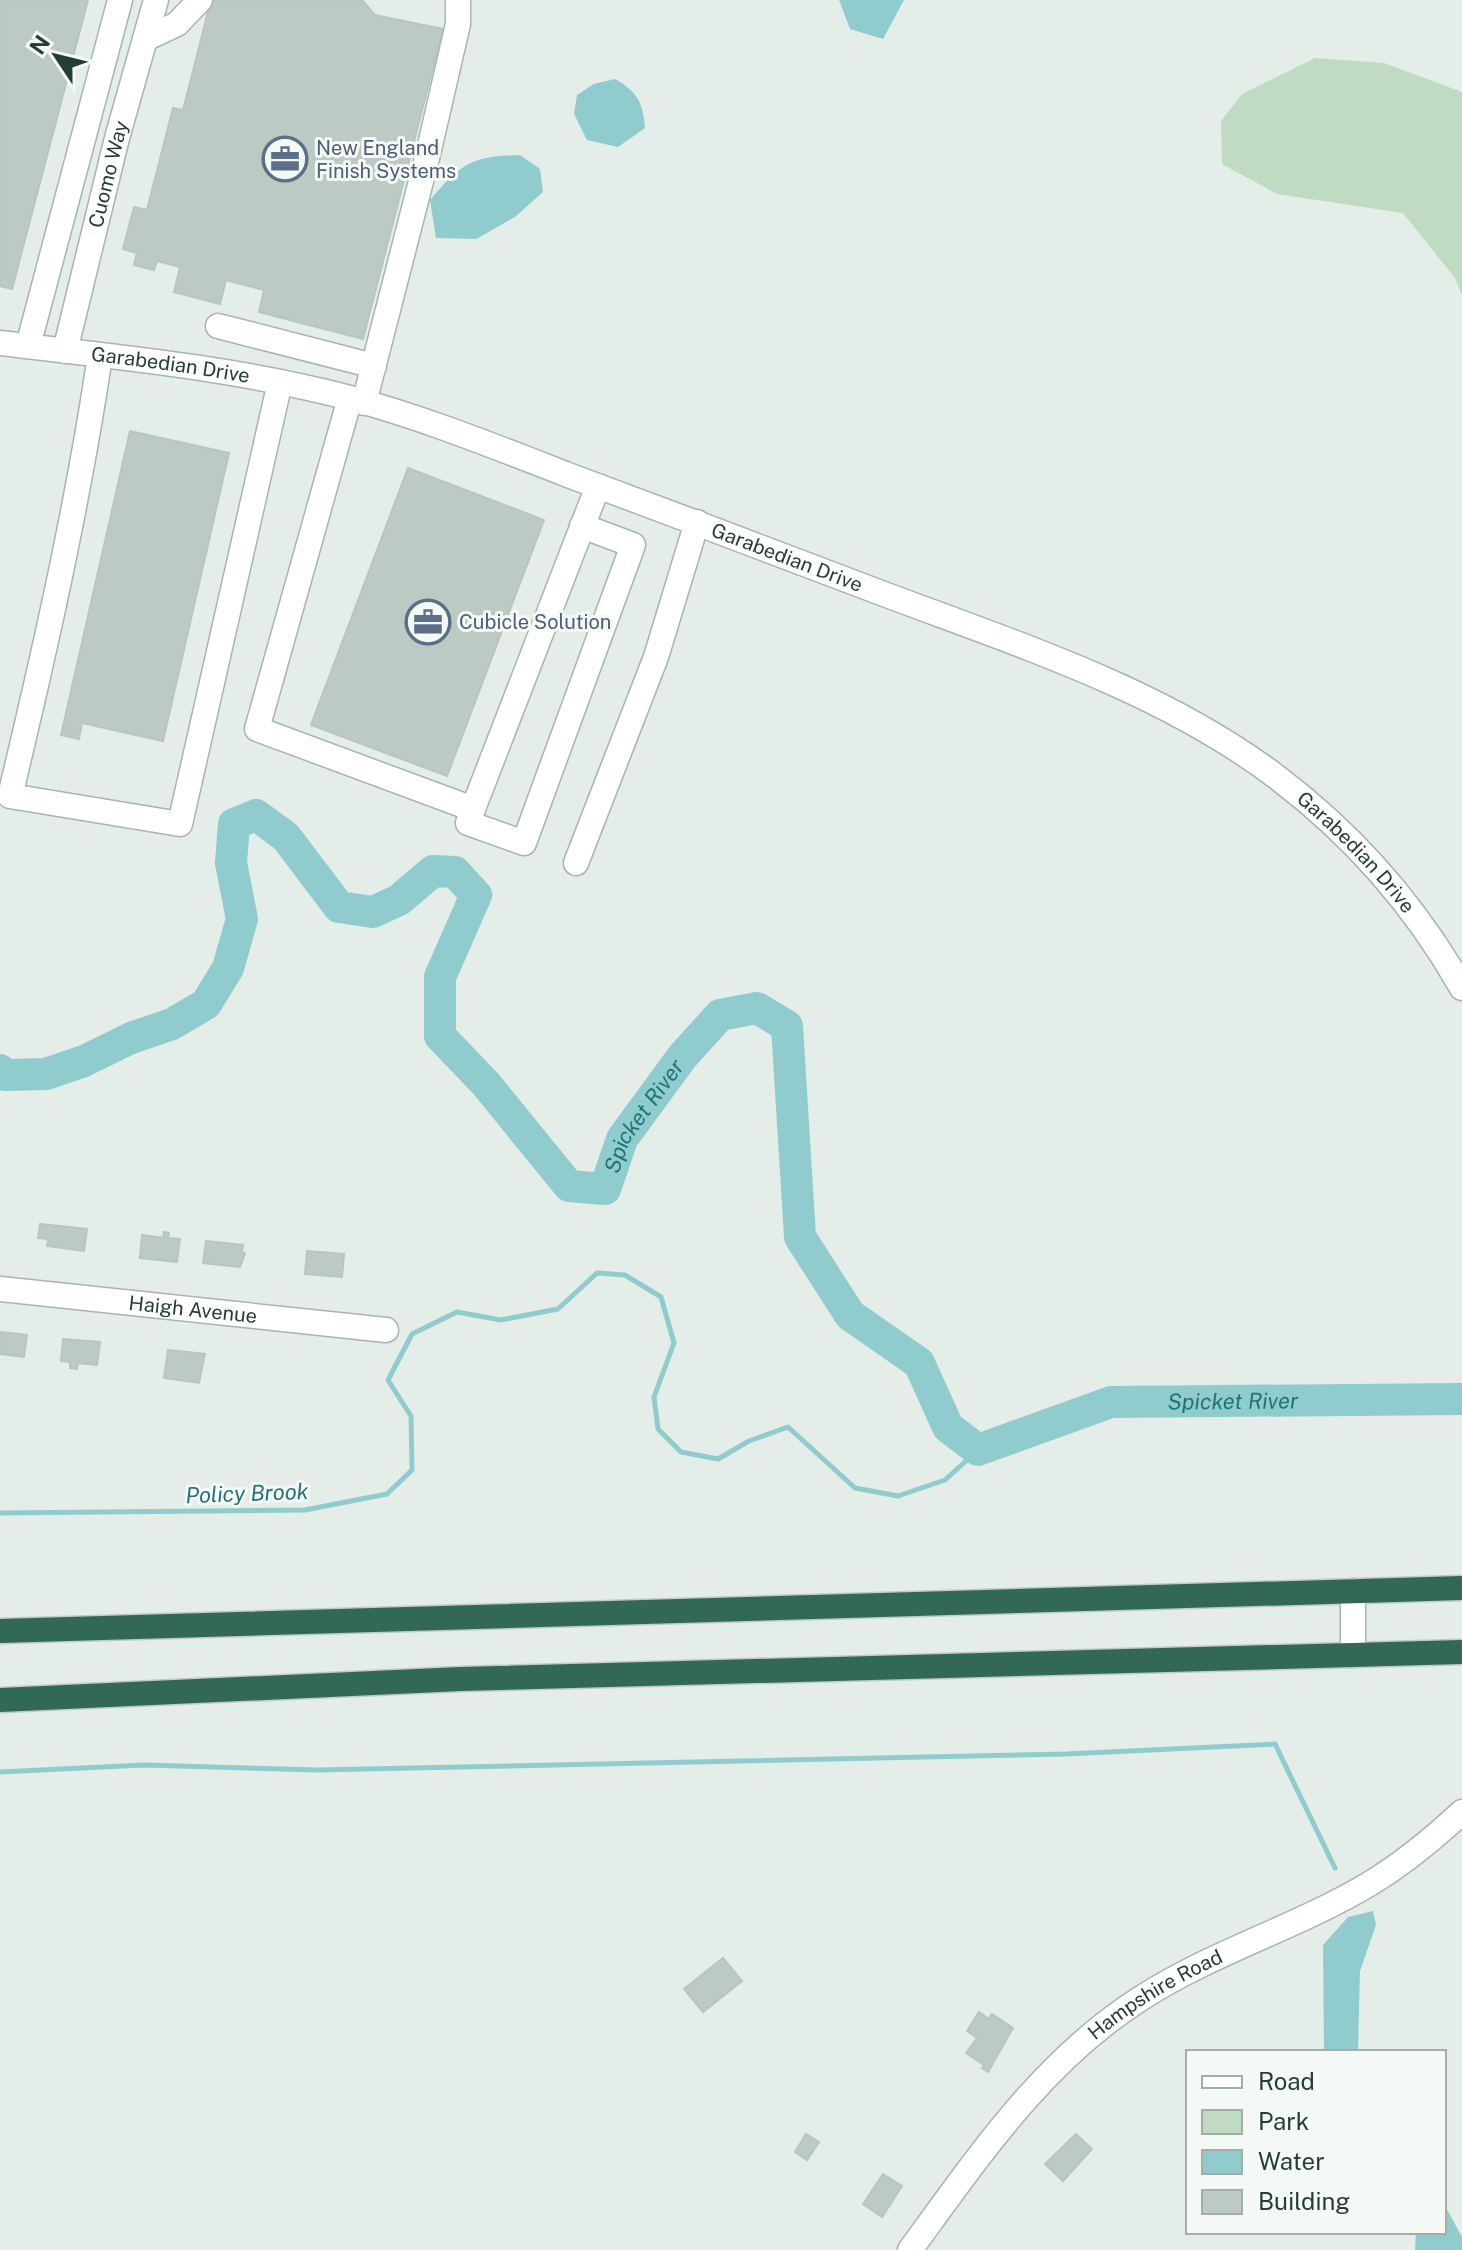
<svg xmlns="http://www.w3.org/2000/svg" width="1462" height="2250" viewBox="0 0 1462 2250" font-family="'Public Sans',sans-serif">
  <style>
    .green { fill: #bfdcc3 }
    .water { fill: #90ccce }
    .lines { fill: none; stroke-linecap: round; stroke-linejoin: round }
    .stream { stroke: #90ccce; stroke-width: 5 }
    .river { stroke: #90ccce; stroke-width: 32 }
    .building { fill: #bdcac3; stroke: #b7c6be; stroke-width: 2 }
    .minor-casing { stroke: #a7b5ae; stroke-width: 27 }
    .highway-casing { stroke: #c2c9c6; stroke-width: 27 }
    .minor { stroke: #fff; stroke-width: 24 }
    .highway { stroke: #326856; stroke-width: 24 }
    .labels { text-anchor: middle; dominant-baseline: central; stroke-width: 6; stroke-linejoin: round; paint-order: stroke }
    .service-label { font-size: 20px; fill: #4e5e75; stroke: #f5f9f6; text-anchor: start }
    .street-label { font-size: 20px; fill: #253e34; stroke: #f5f9f6 }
    .water-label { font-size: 22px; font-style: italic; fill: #227376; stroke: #f5f9f6 }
  </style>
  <rect width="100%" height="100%" fill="#e4ede8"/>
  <!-- green -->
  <path class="green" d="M1315,58L1384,63L1462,92V296L1455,278L1403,213L1277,194L1222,164L1221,121L1242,94Z"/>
  <!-- water -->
  <path class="water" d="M839,0H904L883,39L850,29Z
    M615,79C638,92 643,103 645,128L618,147L587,140L574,114L577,95L594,84Z
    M520,155L540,169L543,192L515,217L476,239L436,238L430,200C461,164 471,156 520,155Z
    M1373,1911L1376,1925L1360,1971L1358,2052H1324L1323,1945L1348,1917Z
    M1444,2204L1462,2237V2250H1415L1416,2232H1444Z"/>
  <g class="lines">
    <!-- stream -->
    <path class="stream" d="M0,1513L305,1510L387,1494L412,1470L411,1416L388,1380L412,1334L457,1312L501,1320L558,1309L597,1273L625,1275L661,1297L674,1343L654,1397L658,1429L681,1452L718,1459L749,1441L788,1427L855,1488L898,1496L945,1480L978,1450
      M0,1772L144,1765L317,1770L1066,1754L1275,1744L1335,1868"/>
    <!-- river -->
    <path class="river" id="s1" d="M0,1070L5,1075L46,1074L84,1061L131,1038L172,1024L206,1004L228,968L242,919L231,863L234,824L256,815L286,837L339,907L373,912L399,900L433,871L455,872L476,895L440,977V1036L486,1084L569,1186L605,1189L622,1139L682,1057L720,1015L757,1008L787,1026L800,1237L850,1315L919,1363L948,1427L978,1450L1111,1402L1462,1399"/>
  </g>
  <!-- building -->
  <path class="building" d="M0,0H88L12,289L0,286Z
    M211,0H362L375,15L443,29L363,339L259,312L264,290L226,280L220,304L174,292L180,267L157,261L154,270L134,265L137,253L123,249L134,207L147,210L173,108L183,110Z
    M130,431L229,453L163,741L82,723L79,739L61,735Z
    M408,468L544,520L447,776L311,725Z
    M40,1224L87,1229L84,1251L47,1246L48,1239L38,1238Z
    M164,1232L169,1233L168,1238L180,1239L177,1262L140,1258L142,1235L163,1238Z
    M206,1241L243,1245L242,1253H245L240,1267L203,1263Z
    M307,1251L344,1254L342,1277L305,1274Z
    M0,1332L27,1335L24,1357L0,1354Z
    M63,1339L100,1342L97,1365L78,1363L77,1369L70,1368V1362L61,1361Z
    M168,1350L205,1354L199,1383L164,1378Z
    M723,1958L742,1981L703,2012L684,1989Z
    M979,2012L989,2019L992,2014L1013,2028L988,2072L982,2068L984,2065L966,2053L977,2038L967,2031Z
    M806,2134L819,2142L807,2160L795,2152Z
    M1076,2134L1092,2149L1063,2181L1045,2164Z
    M883,2174L902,2186L882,2217L863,2204Z"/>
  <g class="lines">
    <!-- minor casing -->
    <g class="minor-casing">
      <g id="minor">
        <path d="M145,39L177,24L200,0"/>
        <path d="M218,326L374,366"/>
        <path id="s2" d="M0,343C117,357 236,368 350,398C424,418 496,447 568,475C671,513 773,552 876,591C1013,643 1161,689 1278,778C1353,835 1416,907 1462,988"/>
        <path d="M28,346L120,0"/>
        <path id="s3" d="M65,351L117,138L156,0"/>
        <path d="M100,356C78,504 45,650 10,796L180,824L280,382"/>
        <path d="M350,398L257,729L473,809L598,486"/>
        <path d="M364,403L428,154L458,24V0"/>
        <path d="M473,809L468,823L524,843L633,545L582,526"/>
        <path d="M576,863L656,657L697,522"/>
        <path id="s4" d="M0,1289L386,1330"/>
        <path d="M1353,1591V1655"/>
        <path id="s5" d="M910,2250C979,2156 1043,2060 1143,1997C1215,1951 1298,1927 1371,1883C1404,1863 1434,1838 1462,1812"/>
      </g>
    </g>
    <!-- highway casing -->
    <g class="highway-casing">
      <path id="highway" d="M0,1631L1462,1588
        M0,1700L461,1679L1462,1652"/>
    </g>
    <!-- minor -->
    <use href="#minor" class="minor"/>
    <!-- highway -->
    <use href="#highway" class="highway"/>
  </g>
  <!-- icons -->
  <defs>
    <g id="office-ring" transform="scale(2.3)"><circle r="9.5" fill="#f5f9f6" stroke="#5c6f8a" stroke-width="1.5"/><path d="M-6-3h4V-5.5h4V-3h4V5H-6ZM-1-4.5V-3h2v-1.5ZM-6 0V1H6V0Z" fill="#5c6f8a"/></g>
  </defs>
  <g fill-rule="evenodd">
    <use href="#office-ring" x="285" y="159"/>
    <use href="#office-ring" x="428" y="622"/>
  </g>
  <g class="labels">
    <!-- service labels -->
    <g class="service-label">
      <text x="316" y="148">New England<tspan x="316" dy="23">Finish Systems</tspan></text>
      <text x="459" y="622">Cubicle Solution</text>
    </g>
    <!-- street labels -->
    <g class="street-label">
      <text stroke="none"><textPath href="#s3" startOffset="182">Cuomo Way</textPath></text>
      <text stroke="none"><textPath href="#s2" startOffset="172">Garabedian Drive</textPath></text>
      <text stroke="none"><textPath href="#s2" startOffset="820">Garabedian Drive</textPath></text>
      <text stroke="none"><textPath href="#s2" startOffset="1468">Garabedian Drive</textPath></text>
      <text stroke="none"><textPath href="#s4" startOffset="194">Haigh Avenue</textPath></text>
      <text stroke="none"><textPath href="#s5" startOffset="358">Hampshire Road</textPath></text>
    </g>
    <!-- water labels -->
    <g class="water-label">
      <text stroke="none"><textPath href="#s1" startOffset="1188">Spicket River</textPath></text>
      <text stroke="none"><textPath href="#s1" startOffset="2148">Spicket River</textPath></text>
      <text transform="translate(247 1493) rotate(-2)">Policy Brook</text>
    </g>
  </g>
  <!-- legend -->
  <rect x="1186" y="2050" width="260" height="184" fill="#f5f9f6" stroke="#a2aea8" stroke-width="2"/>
  <rect x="1202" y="2076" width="40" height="12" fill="#ffffff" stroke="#a2aea8" stroke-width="2"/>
  <text x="1258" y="2090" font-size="24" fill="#253e34">Road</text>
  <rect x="1202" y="2110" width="40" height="24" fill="#bfdcc3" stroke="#a2aea8" stroke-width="2"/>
  <text x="1258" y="2130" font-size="24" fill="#253e34">Park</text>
  <rect x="1202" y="2150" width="40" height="24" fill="#90ccce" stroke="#a2aea8" stroke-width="2"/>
  <text x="1258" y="2170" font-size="24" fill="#253e34">Water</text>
  <rect x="1202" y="2190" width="40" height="24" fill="#bdcac3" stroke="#a2aea8" stroke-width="2"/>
  <text x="1258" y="2210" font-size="24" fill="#253e34">Building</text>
  <!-- north arrow -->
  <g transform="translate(56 56) rotate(305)" stroke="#f5f9f6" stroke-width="6" paint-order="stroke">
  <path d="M0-6L14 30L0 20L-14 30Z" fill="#253e34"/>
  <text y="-12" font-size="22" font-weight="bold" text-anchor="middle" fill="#253e34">N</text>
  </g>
</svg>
